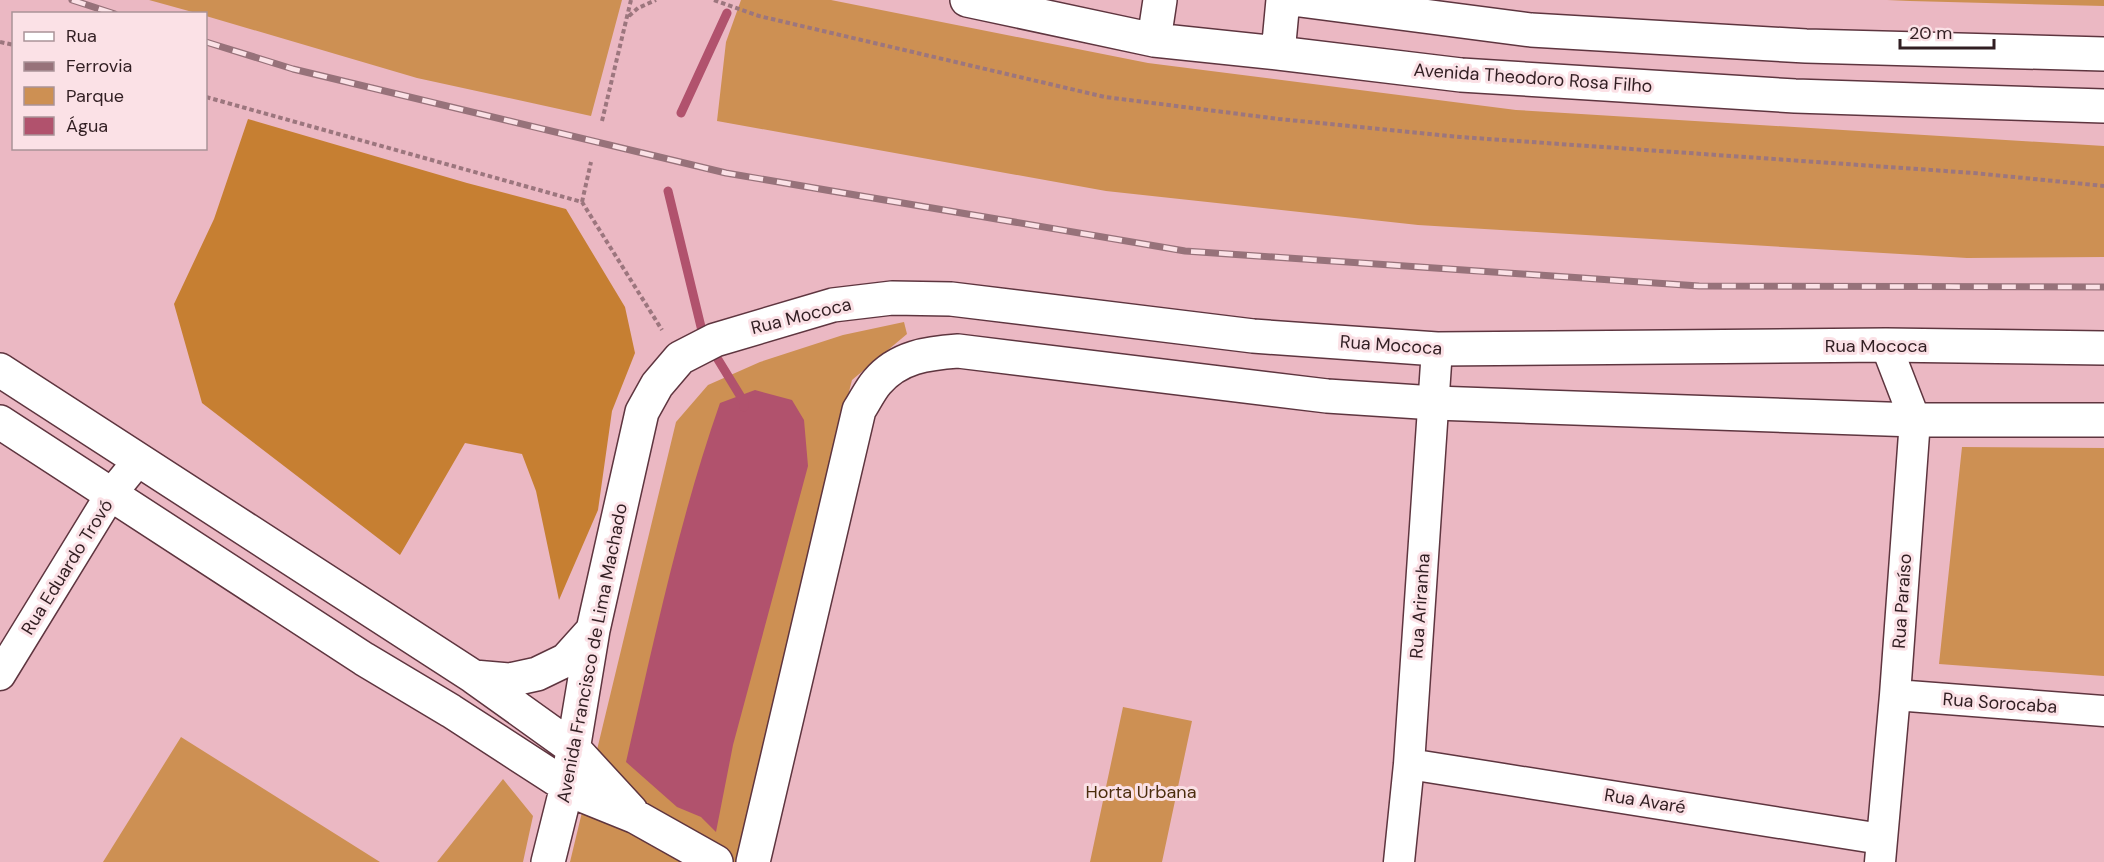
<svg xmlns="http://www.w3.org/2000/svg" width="2104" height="862" viewBox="0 0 2104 862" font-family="'DM Sans',sans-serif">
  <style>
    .green { fill: #cd9053 }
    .forest { fill: #c67f32 }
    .water { fill: #b1526d }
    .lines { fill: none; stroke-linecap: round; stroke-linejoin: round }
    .stream { stroke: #b1526d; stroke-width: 9 }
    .street-casing { stroke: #5e353f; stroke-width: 33 }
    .secondary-casing { stroke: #5e353f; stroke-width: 36 }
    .path { stroke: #9c767e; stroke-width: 4; stroke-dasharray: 4.5 3; stroke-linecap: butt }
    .street { stroke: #fff; stroke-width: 30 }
    .secondary { stroke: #fff; stroke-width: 33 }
    .rail-casing { stroke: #97727a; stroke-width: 7 }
    .rail { stroke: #fbe1e6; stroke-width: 4.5; stroke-dasharray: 14; stroke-linecap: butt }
    .labels { text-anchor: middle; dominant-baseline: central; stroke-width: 6; stroke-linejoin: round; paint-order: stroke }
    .street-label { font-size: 18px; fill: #311e22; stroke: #fbe1e6 }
    .park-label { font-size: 18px; fill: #4b2d0d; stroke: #fbe1e6 }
  </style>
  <rect width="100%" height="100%" fill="#ebb8c3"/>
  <!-- green -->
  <path class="green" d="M149,0H622L591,116L417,78L206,16V14L196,13Z
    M741,0H831L1148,63L1516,110L2104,146V257L1967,258L1418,225L1106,191L717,121L726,42Z
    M1887,0H2104V6L1910,1Z
    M904,322L907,334L852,380L824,490L744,862H570L676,422L708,385L760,362L843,335Z
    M1962,447L2104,448V676L1939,664Z
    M1123,707L1192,721L1162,862H1090Z
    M181,737L380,862H103Z
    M503,779L533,816L523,862H437Z"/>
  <!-- forest -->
  <path class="forest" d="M248,119L467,183L566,209L625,307L635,353L612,411L598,510L559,600L536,491L522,454L465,443L400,555L202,403L174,304L214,219Z"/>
  <!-- water -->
  <path class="water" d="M755,390L792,400L804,420L808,466L733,745L716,832L701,817L677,807L626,762C654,641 679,520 720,403Z"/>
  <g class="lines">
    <!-- stream -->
    <path class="stream" d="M681,113L727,13
      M668,191L703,335L744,402V407"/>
    <!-- street casing -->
    <g class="street-casing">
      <path id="street" d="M0,675L111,494L138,461
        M1895,695L2104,711
        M1409,764L1881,839
        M1399,862L1409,764L1437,349
        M1880,862L1895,695L1915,420L1886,345"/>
    </g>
    <!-- secondary casing -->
    <g class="secondary-casing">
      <path id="secondary" d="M967,0L1154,40L1278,53L1461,75L1795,96L2104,106
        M1300,0L1531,30L1806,46L2104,54
        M1154,40L1160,0
        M1278,53L1283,0
        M0,370L474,677L573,748L631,811
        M0,422L364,659L451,711L579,794L636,817L716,862
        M474,677L510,680L537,674L566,660L593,630
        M548,862L567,786L593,630L642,412L657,385L680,358L715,340L833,305L892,298L951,299L1253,336L1437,349L1886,345L2104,348
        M753,862L859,410C865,401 870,390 877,382C898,357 928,353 958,351L1327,396L1435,403L1915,420H2104"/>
    </g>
    <!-- path -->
    <path class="path" d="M714,0L759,16L1105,97L1279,119L1460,137L1974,173L2104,186
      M629,16L638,8L656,0
      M0,42L14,45
      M206,97L582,202L662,330
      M602,121L631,0
      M582,202L591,162"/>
    <!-- street -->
    <use href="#street" class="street"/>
    <!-- secondary -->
    <use href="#secondary" class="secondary"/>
    <!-- rail casing -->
    <g class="rail-casing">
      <path id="rail" d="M72,0L115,14
        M206,42L293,69L726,173L1185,251L1699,286L2104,287"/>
    </g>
    <!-- rail -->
    <use href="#rail" class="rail"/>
  </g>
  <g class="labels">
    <!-- street labels -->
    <g class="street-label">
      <text transform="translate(1533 78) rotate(4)">Avenida Theodoro Rosa Filho</text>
      <text transform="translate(801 316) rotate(-14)">Rua Mococa</text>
      <text transform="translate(1391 345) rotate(4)">Rua Mococa</text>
      <text x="1876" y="346">Rua Mococa</text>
      <text transform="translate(67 567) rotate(-58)">Rua Eduardo Trovó</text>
      <text transform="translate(1902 601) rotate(-86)">Rua Paraíso</text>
      <text transform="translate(1420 606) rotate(-86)">Rua Ariranha</text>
      <text transform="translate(592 653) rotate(-79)">Avenida Francisco de Lima Machado</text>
      <text transform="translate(2000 703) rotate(4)">Rua Sorocaba</text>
      <text transform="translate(1645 801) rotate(9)">Rua Avaré</text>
    </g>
    <!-- park labels -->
    <g class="park-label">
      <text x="1141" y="792">Horta Urbana</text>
    </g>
  </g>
  <!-- legend -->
  <rect x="12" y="12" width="195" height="138" fill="#fbe1e6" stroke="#aa9398" stroke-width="1.5"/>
  <rect x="24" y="32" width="30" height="9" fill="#ffffff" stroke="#aa9398" stroke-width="1.5"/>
  <text x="66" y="42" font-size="18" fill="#311e22">Rua</text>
  <rect x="24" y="62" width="30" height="9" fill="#97727a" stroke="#aa9398" stroke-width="1.5"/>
  <text x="66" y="72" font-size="18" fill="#311e22">Ferrovia</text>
  <rect x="24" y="87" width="30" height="18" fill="#cd9053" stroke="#aa9398" stroke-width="1.5"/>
  <text x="66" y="102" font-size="18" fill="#311e22">Parque</text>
  <rect x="24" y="117" width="30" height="18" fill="#b1526d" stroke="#aa9398" stroke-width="1.5"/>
  <text x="66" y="132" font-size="18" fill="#311e22">Água</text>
  <!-- scale -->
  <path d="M1900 39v9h94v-9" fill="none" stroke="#311e22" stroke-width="3"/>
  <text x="1909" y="39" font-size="18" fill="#311e22" stroke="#fbe1e6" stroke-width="4.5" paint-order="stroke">20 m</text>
</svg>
